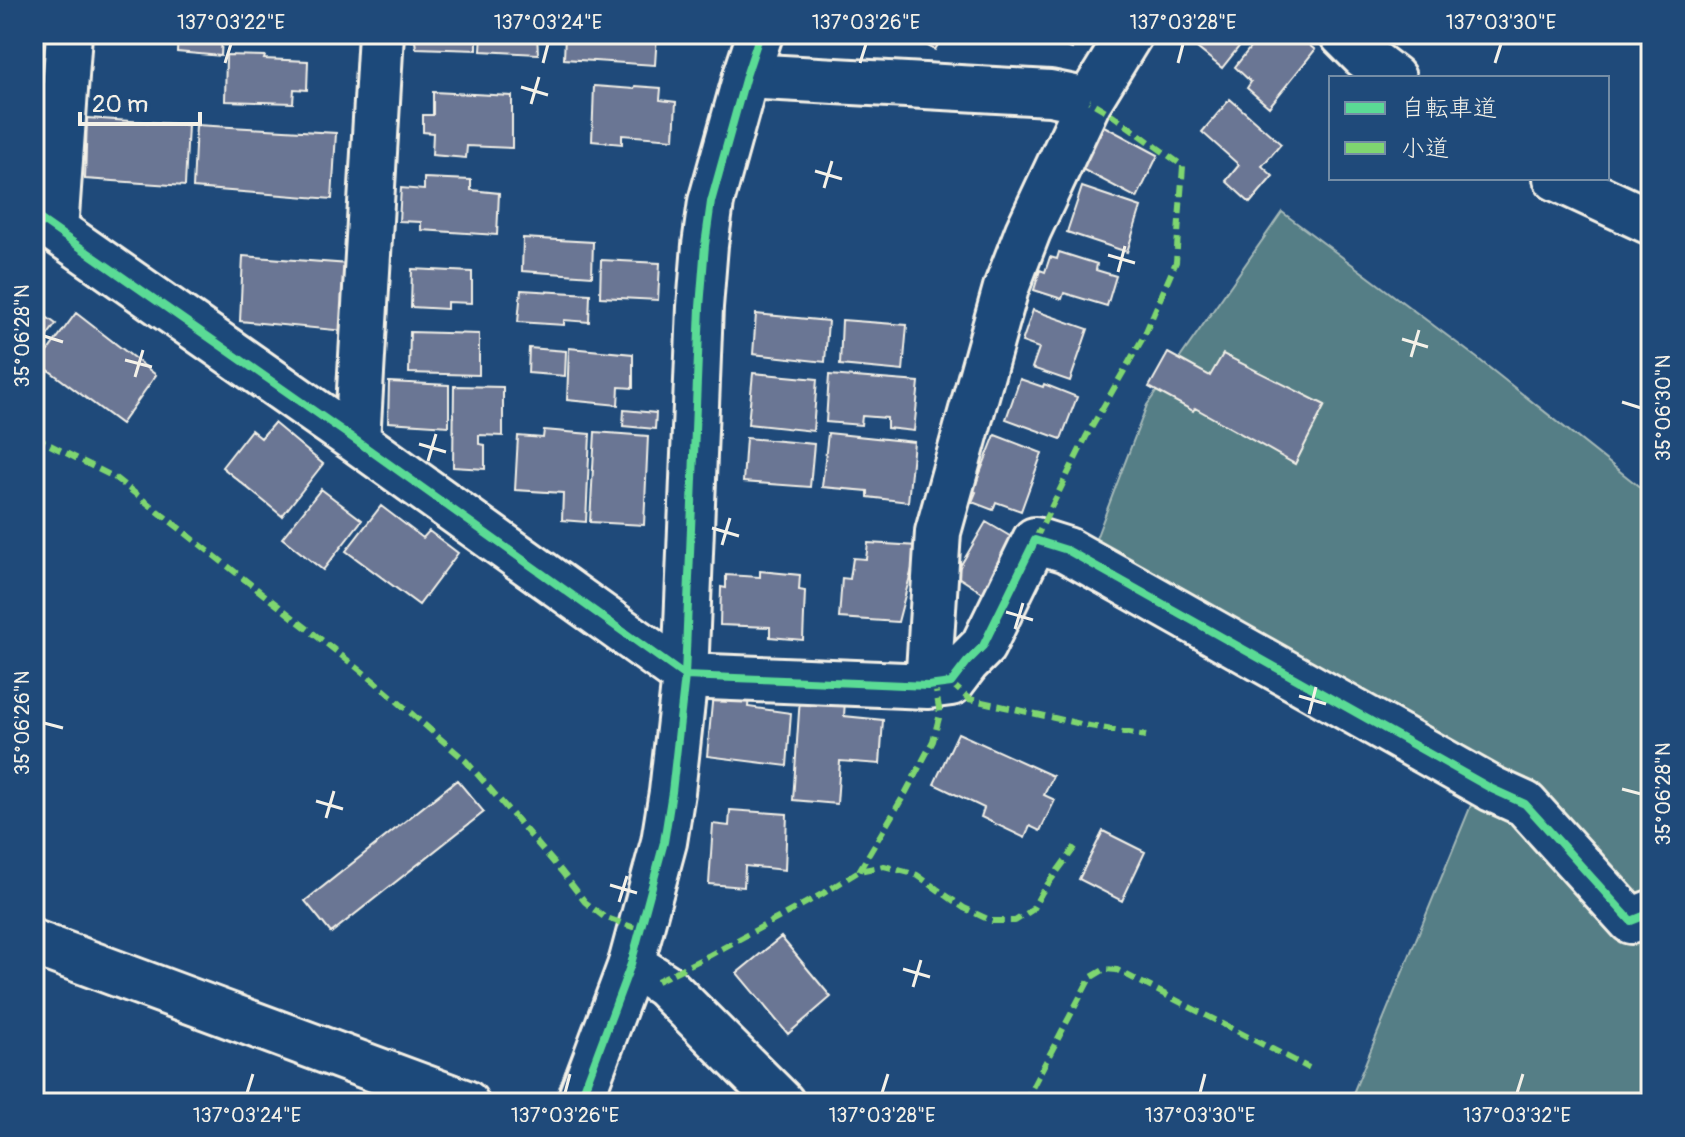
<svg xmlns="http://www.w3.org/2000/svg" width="1685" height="1137" viewBox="0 0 1685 1137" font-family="Pangolin,'Klee One',sans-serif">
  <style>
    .green { fill: #557e86; stroke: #a4b8b7; stroke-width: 2 }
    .building { fill: #6b7694; stroke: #f4f1e8; stroke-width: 2 }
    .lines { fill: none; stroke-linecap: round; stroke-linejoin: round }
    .street-casing { stroke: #f4f1e8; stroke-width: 50 }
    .secondary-casing { stroke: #f4f1e8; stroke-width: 50 }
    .street { stroke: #1f4a7a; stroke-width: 44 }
    .secondary { stroke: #1f4a7a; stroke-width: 44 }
    .quiet { stroke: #7fd670; stroke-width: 6; stroke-dasharray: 12 6; stroke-linecap: butt }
    .cycleway-casing { stroke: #1f4a7a; stroke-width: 13 }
    .cycleway { stroke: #5adb95; stroke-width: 8 }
    .ticks { fill: none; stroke: #f4f1e8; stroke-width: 3 }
    .neatline { fill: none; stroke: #f4f1e8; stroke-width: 3 }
    .ticks-label { font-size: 20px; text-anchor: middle; fill: #f4f1e8 }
  </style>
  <rect width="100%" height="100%" fill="#1f4a7a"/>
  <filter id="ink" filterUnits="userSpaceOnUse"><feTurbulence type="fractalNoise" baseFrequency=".0125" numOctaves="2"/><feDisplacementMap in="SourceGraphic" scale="16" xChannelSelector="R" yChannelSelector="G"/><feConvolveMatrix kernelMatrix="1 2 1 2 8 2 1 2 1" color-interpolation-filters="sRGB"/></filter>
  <g filter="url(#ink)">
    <!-- green -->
    <path class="green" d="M34,34H49L43,161L34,167Z
      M1282,212L1477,358L1651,496V1103H1349L1472,803L1092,549L1147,405Z"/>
    <!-- building -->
    <path class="building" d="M113,34H165V39Z
      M178,34H222L221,56L177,52Z
      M234,34H320V40L270,36V43L234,40Z
      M411,34H477V50L416,48L415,41H411Z
      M482,34H537L538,54L481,51Z
      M565,34H657L655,65L564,59Z
      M906,34H944L935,50Z
      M1027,34H1076L1072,49Z
      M1195,34H1249L1222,68L1197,48L1203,40Z
      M1261,34H1296L1315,50L1269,107L1247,88L1251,82L1235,67Z
      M226,55L265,56L264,59L308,61L307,90L294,89L293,103L225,101Z
      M594,86L634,89L635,86L661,88L660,100L676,102L674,139L622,135V144L592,141Z
      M433,92L512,96V148L467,146L466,158L432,155L433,133L423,132V115H433Z
      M1230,99L1281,144L1262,166L1273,176L1250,203L1226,181L1239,165L1202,132Z
      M87,118L188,125L185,186L85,179Z
      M196,125L336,133L332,199L193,188Z
      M1102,125L1158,155L1137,198L1080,168Z
      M424,178L471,180V190L499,193L497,235L421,230V222L399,221L401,188L424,190Z
      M1082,187L1141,207L1127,252L1067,232Z
      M523,238L593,242L592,276L522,271Z
      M1059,252L1097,264L1096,270L1116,276L1107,306L1064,293L1062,299L1034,290L1040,270L1045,272L1050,257L1057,259Z
      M243,256L349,264L345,331L240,321Z
      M601,260L660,263L658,300L600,297Z
      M412,269L472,272V303L447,302V309L411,307Z
      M521,290L590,294L589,322L564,320V325L518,322Z
      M34,308L56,324L34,353Z
      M1033,310L1088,329L1070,381L1032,368L1039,348L1022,342Z
      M76,313L156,375L121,424L39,363Z
      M756,314L828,321L825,362L753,354Z
      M842,320L907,325L903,371L840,365Z
      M410,332L479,334V375L409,373Z
      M529,348L566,351L565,376L528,373Z
      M569,348L633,354V388L619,387L618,405L567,400Z
      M1168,353L1210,376L1223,354L1325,405L1295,464L1195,408L1193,411L1149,387Z
      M753,373L817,379L813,431L748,424Z
      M829,375L919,382L914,431L887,428V418L862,416L861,425L826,422Z
      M1020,379L1043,387L1044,384L1077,397L1061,439L1006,419Z
      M389,382L449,385V426L388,422Z
      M454,386L503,387V436L479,435V444L485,445V469L453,467Z
      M624,410L656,413L655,429L623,426Z
      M274,423L323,464L282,516L222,467L251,430L261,438Z
      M544,430L590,434L586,522L562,520L563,493L515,490L518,436L543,438Z
      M595,432L648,436L644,525L590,522Z
      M828,433L914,442L908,502L868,497V491L822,487Z
      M995,435L1042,453L1021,511L996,502L993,510L972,502L976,492L973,491Z
      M746,438L814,444L810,487L743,482Z
      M321,489L362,520L323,570L282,538Z
      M381,506L423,538L429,531L458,553L419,605L346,551Z
      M986,522L1020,542L989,597L955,575Z
      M868,543L918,546L898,622L839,618L842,578L850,579L853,558L866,559Z
      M760,571L800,575L799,590L805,591L803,640L770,637V627L720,625L721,587L726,588V575L760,577Z
      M713,693L749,696L748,707L791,713L787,766L707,756Z
      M800,697L845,701L844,716L883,720L880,764L840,761L837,804L793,800Z
      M958,733L1053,776L1044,795L1055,800L1040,831L1030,826L1025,838L981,817L984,808L934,784Z
      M457,780L484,812L331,933L305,901Z
      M730,810L787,814L785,870L745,866L744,887L709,884L713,824L729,826Z
      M1103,831L1145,852L1122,901L1079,879Z
      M781,937L831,997L788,1034L737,973Z"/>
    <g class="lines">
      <!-- street casing -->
      <g class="street-casing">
        <path id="street" d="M1342,34L1363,55L1393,78
          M746,76L1050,93L1089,101
          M1556,178L1651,222
          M34,215L357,441L685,676L928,686L951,683L967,662L983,646L1035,540L1067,550L1492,789L1525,804L1631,921L1651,913
          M55,230L69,34
          M357,441L381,34
          M928,686L938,532L1006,288L1028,231L1089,101L1130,34
          M631,964L664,985L782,1103"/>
      </g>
      <!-- secondary casing -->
      <g class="secondary-casing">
        <path id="secondary" d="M34,943L466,1103
          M579,1103L631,964L664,842L672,792L685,676L700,307L705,245L711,202L746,76L760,34"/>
      </g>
      <!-- street -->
      <use href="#street" class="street"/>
      <!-- secondary -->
      <use href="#secondary" class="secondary"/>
      <!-- quiet -->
      <path class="quiet" d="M34,437L114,477L374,681L466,761L562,872L585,902L604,917L641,930
        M1035,540L1086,437L1144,336L1176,262L1183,166L1111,114L1089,101
        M951,683L969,699L1090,726L1146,736
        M859,871L906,792L933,741L940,714L935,685
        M657,981L710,955L824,893L859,871L884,866L917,875L964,908L992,921H1015L1032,910L1042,892L1078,843
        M1024,1103L1090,978L1105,969L1117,970L1309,1068"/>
      <!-- cycleway casing -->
      <g class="cycleway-casing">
        <path id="cycleway" d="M34,215L357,441L685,676L928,686L951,683L967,662L983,646L1035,540L1067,550L1492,789L1525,804L1631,921L1651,913
          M579,1103L631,964L664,842L672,792L685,676L700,307L705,245L711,202L746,76L760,34"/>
      </g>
      <!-- cycleway -->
      <use href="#cycleway" class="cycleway"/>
    </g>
  </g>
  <!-- ticks -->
  <path class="ticks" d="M225,63L231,44M543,63L548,44M860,63L866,44M1178,63L1183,44M1495,63L1501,44M521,87L548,95M531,104L539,77M815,171L842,179M824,188L832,161M1108,255L1135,263M1118,272L1125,246M44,336L63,342M1402,339L1428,347M1411,357L1419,330M125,360L152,367M135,377L143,350M1622,402L1641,408M419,444L446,452M428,461L436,434M712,528L739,536M722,545L730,518M1006,612L1033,620M1015,629L1023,603M1299,696L1326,704M1309,714L1316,687M44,723L63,728M1622,789L1641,794M316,801L343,809M326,818L334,791M610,885L637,893M619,902L627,876M903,969L930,977M913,987L921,960M247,1093L253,1074M565,1093L570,1074M882,1093L888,1074M1200,1093L1205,1074M1517,1093L1523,1074"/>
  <!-- margin -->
  <rect width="1685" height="1137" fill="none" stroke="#1f4a7a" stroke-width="88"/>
  <!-- legend -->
  <rect x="1329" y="76" width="280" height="104" fill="#1f4a7a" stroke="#748da6" stroke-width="2"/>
  <rect x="1345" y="102" width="40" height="12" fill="#5adb95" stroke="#748da6" stroke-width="2"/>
  <text x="1401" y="116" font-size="24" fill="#f4f1e8">自転車道</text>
  <rect x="1345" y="142" width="40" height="12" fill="#7fd670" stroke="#748da6" stroke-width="2"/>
  <text x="1401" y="156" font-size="24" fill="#f4f1e8">小道</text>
  <!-- scale -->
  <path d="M80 112v12h120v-12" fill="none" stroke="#f4f1e8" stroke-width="4"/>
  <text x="92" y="112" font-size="24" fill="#f4f1e8" stroke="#1f4a7a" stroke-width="6" paint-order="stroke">20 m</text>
  <rect x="44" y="44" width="1597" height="1049" class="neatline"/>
  <g class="ticks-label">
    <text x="231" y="29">137°03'22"E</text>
    <text x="548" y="29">137°03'24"E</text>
    <text x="866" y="29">137°03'26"E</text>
    <text x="1183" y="29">137°03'28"E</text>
    <text x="1501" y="29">137°03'30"E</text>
    <text transform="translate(22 336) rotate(-90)" y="7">35°06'28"N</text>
    <text transform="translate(1663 408) rotate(-90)" y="7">35°06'30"N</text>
    <text transform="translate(22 723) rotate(-90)" y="7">35°06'26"N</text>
    <text transform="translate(1663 794) rotate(-90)" y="7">35°06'28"N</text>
    <text x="247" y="1122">137°03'24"E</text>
    <text x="565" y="1122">137°03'26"E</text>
    <text x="882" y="1122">137°03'28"E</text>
    <text x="1200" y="1122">137°03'30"E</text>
    <text x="1517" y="1122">137°03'32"E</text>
  </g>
</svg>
